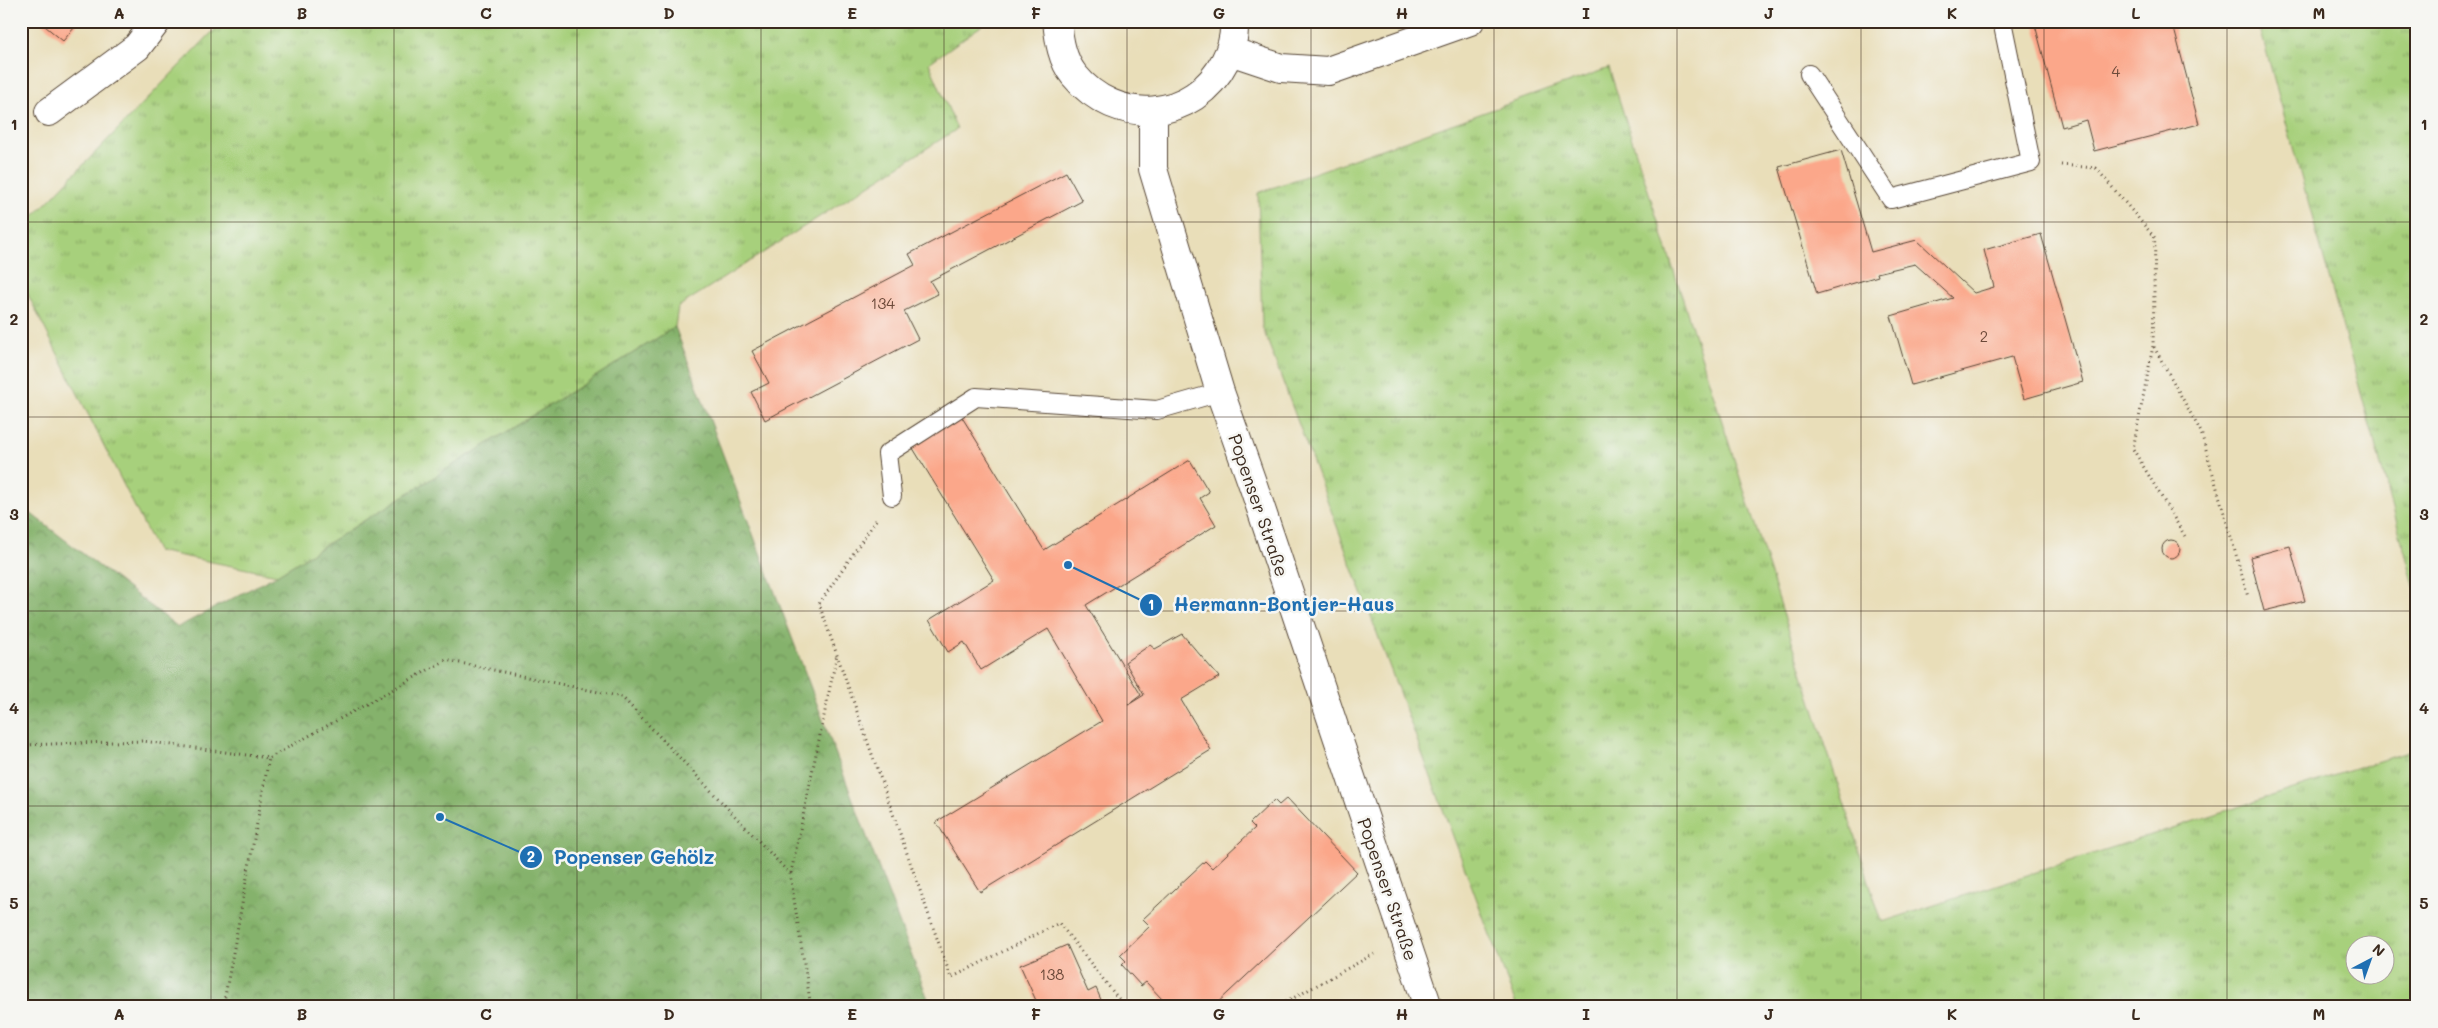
<svg xmlns="http://www.w3.org/2000/svg" width="2438" height="1028" viewBox="0 0 2438 1028" font-family="Mali,sans-serif">
  <style>
    .grass { fill: url(#grass-tufts); stroke: #717d4d; fill-rule: evenodd }
    .forest { fill: url(#forest-crowns); stroke: #606e45 }
    .building { fill: #fba78a }
    .lines { fill: none; stroke-linecap: round; stroke-linejoin: round }
    .lane-casing { stroke: #554535; stroke-width: 20 }
    .street-casing { stroke: #554535; stroke-width: 30 }
    .path { stroke: #554535; stroke-width: 3; stroke-dasharray: 1 4; stroke-linecap: butt }
    .lane { stroke: #fff; stroke-width: 18 }
    .street { stroke: #fff; stroke-width: 28 }
    .grid { fill: none; stroke: #3b2a1e; stroke-width: 1; stroke-opacity: 0.55 }
    .labels { text-anchor: middle; dominant-baseline: central; stroke-width: 5; stroke-linejoin: round; paint-order: stroke }
    .number-label { font-size: 15px; fill: #6b4939 }
    .street-label { font-size: 18px; fill: #3b2a1e; stroke: #f6f6f2 }
    .leader { fill: none; stroke: #1f6fb2; stroke-width: 2 }
    .callout-dot { fill: #1f6fb2; stroke: #f6f6f2; stroke-width: 2 }
    .mark-label { font-size: 15px; text-anchor: middle; font-weight: bold; fill: #fff }
    .callout-label { font-size: 19px; text-anchor: middle; font-weight: bold; fill: #1f6fb2; stroke: #f6f6f2; stroke-width: 5; stroke-linejoin: round; paint-order: stroke }
    .neatline { fill: none; stroke: #3b2a1e; stroke-width: 2 }
    .grid-label { font-size: 16px; text-anchor: middle; font-weight: bold; fill: #3b2a1e }
  </style>
  <defs>
    <pattern id="grass-tufts" width="24" height="20" patternUnits="userSpaceOnUse" patternTransform="scale(1.25)"><rect width="24" height="20" fill="#a7d07c"/><path d="M3 7l-1-3M5 7V3M7 7l1-3M15 17l-1-3M17 17v-4M19 17l1-3" fill="none" stroke="#89a965"/></pattern>
    <pattern id="forest-crowns" width="20" height="18" patternUnits="userSpaceOnUse" patternTransform="scale(1.25)"><rect width="20" height="18" fill="#85b26c"/><path d="M2 6a3 3 0 1 1 6 0M12 15a3 3 0 1 1 6 0" fill="none" stroke="#6e9158"/></pattern>
  </defs>
  <rect width="100%" height="100%" fill="#f6f6f2"/>
  <filter id="ink" filterUnits="userSpaceOnUse"><feTurbulence type="fractalNoise" baseFrequency=".02" numOctaves="2"/><feDisplacementMap in="SourceGraphic" scale="10" xChannelSelector="R" yChannelSelector="G"/><feConvolveMatrix kernelMatrix="1 2 1 2 8 2 1 2 1" color-interpolation-filters="sRGB"/></filter>
  <filter id="wash" filterUnits="userSpaceOnUse"><feTurbulence type="fractalNoise" baseFrequency=".0096" numOctaves="4" result="noise"/><feDisplacementMap in="SourceGraphic" scale="20" xChannelSelector="R" yChannelSelector="G"/><feGaussianBlur stdDeviation="1.12" result="paint"/><feColorMatrix in="noise" values="0 0 0 0 0 0 0 0 0 0 0 0 0 0 0 0 0 1.4 0 .05"/><feComposite in="paint" operator="in"/></filter>
  <g filter="url(#wash)">
    <rect width="100%" height="100%" fill="#e9deb9"/>
    <!-- grass -->
    <path class="grass" d="M223,21H988L929,63L957,129L678,307L675,327L277,575L157,551L21,281V229Z
      M2258,21H2417V596Z
      M1609,68L1882,922L2417,749V1007H1517L1262,326L1258,193ZM2356,946H2386V976H2356Z"/>
    <!-- forest -->
    <path class="forest" d="M675,327L931,1007H21V506L178,627L277,575Z"/>
    <g id="blocks">
      <!-- building -->
      <path class="building" d="M39,21H80L63,41Z
        M2034,21H2172L2199,124L2094,151L2086,120L2062,127Z
        M1841,150L1871,252L1917,240L1974,293L1994,287L1984,250L2041,234L2083,382L2024,399L2012,357L1911,385L1891,316L1953,298L1915,264L1877,273L1878,276L1817,294L1779,167Z
        M1066,172L1082,201L930,281L938,294L904,311L918,339L765,420L751,392L769,383L752,351L915,265L909,254Z
        M960,414L1044,550L1190,460L1209,492L1200,498L1216,525L1086,605L1141,695L1128,705L1144,695L1125,662L1150,645L1155,649L1182,634L1219,677L1181,700L1211,750L980,892L936,822L1102,721L1048,629L981,670L964,642L948,652L929,620L994,580L911,445Z
        M2162 549a9 9 0 1 1 18 0a9 9 0 1 1-18 0Z
        M2290,546L2305,601L2264,611L2250,557Z
        M1287,798L1357,872L1213,1007H1159L1157,1004L1162,999L1146,982L1141,986L1122,965L1126,961L1120,955L1150,926L1143,919L1205,861L1212,868L1255,828L1250,823L1274,800L1279,805Z
        M1067,945L1088,992L1096,988L1104,1007H1049L1046,1001L1038,1005L1020,965Z"/>
    </g>
  </g>
  <g filter="url(#ink)">
    <use href="#blocks" fill-opacity="0" stroke="#554535" stroke-width="1"/>
    <g class="lines">
      <!-- lane casing -->
      <g class="lane-casing">
        <path id="lane" d="M1809,74L1891,199L2031,162L2002,21
          M892,496L887,454L976,397L1157,410L1220,392"/>
      </g>
      <!-- street casing -->
      <g class="street-casing">
        <path id="street" d="M1057,21C1059,40 1062,60 1074,75C1116,127 1194,122 1225,61C1231,50 1235,35 1234,21
          M1230,51L1281,68L1328,71L1470,21
          M49,112L137,47L157,21
          M1153,112V169L1220,392L1254,488L1428,1007"/>
      </g>
      <!-- path -->
      <path class="path" d="M2061,165L2096,168L2155,238L2153,346L2133,449L2186,538
        M2154,347L2201,432L2248,597
        M876,520L819,604L951,978L1059,923L1125,1007
        M21,745L143,741L269,758L446,660L622,697L790,874L811,1007
        M791,873L837,654
        M223,1007L269,758
        M1277,1007L1374,954"/>
      <!-- lane -->
      <use href="#lane" class="lane"/>
      <!-- street -->
      <use href="#street" class="street"/>
    </g>
  </g>
  <!-- grid -->
  <path class="grid" d="M211,21V1007M394,21V1007M577,21V1007M761,21V1007M944,21V1007M1127,21V1007M1311,21V1007M1494,21V1007M1677,21V1007M1861,21V1007M2044,21V1007M2227,21V1007M21,222H2417M21,417H2417M21,611H2417M21,806H2417"/>
  <g class="labels">
    <!-- number labels -->
    <g class="number-label">
      <text x="2116" y="71">4</text>
      <text x="883" y="303">134</text>
      <text x="1984" y="336">2</text>
      <text x="1052" y="974">138</text>
    </g>
    <!-- street labels -->
    <g class="street-label">
      <text transform="translate(1259 505) rotate(71)">Popenser Straße</text>
      <text transform="translate(1388 889) rotate(71)">Popenser Straße</text>
    </g>
  </g>
  <!-- callouts -->
  <path class="leader" d="M1068 565L1151 605M440 817L531 857"/>
  <g class="callout-dot">
    <circle cx="1068" cy="565" r="5"/>
    <circle cx="440" cy="817" r="5"/>
    <circle cx="1151" cy="605" r="12"/>
    <circle cx="531" cy="857" r="12"/>
  </g>
  <g class="mark-label">
    <text x="1151" y="610">1</text>
    <text x="531" y="862">2</text>
  </g>
  <g class="callout-label">
    <text x="1284" y="611">Hermann-Bontjer-Haus</text>
    <text x="634" y="864">Popenser Gehölz</text>
  </g>
  <!-- margin -->
  <rect width="2438" height="1028" fill="none" stroke="#f6f6f2" stroke-width="55"/>
  <!-- north arrow -->
  <g transform="translate(2370 960) rotate(41)"><circle r="24" fill="#f6f6f2" stroke="#aba49d"/>
  <path d="M0-4L9 19L0 12L-9 19Z" fill="#1f6fb2"/>
  <text y="-8" font-size="14" font-weight="bold" text-anchor="middle" fill="#3b2a1e">N</text>
  </g>
  <rect x="28" y="28" width="2382" height="972" class="neatline"/>
  <g class="grid-label">
    <text x="119" y="19">A</text>
    <text x="302" y="19">B</text>
    <text x="486" y="19">C</text>
    <text x="669" y="19">D</text>
    <text x="852" y="19">E</text>
    <text x="1036" y="19">F</text>
    <text x="1219" y="19">G</text>
    <text x="1402" y="19">H</text>
    <text x="1586" y="19">I</text>
    <text x="1769" y="19">J</text>
    <text x="1952" y="19">K</text>
    <text x="2136" y="19">L</text>
    <text x="2319" y="19">M</text>
    <text x="14" y="130">1</text>
    <text x="2424" y="130">1</text>
    <text x="14" y="325">2</text>
    <text x="2424" y="325">2</text>
    <text x="14" y="520">3</text>
    <text x="2424" y="520">3</text>
    <text x="14" y="714">4</text>
    <text x="2424" y="714">4</text>
    <text x="14" y="909">5</text>
    <text x="2424" y="909">5</text>
    <text x="119" y="1020">A</text>
    <text x="302" y="1020">B</text>
    <text x="486" y="1020">C</text>
    <text x="669" y="1020">D</text>
    <text x="852" y="1020">E</text>
    <text x="1036" y="1020">F</text>
    <text x="1219" y="1020">G</text>
    <text x="1402" y="1020">H</text>
    <text x="1586" y="1020">I</text>
    <text x="1769" y="1020">J</text>
    <text x="1952" y="1020">K</text>
    <text x="2136" y="1020">L</text>
    <text x="2319" y="1020">M</text>
  </g>
</svg>
